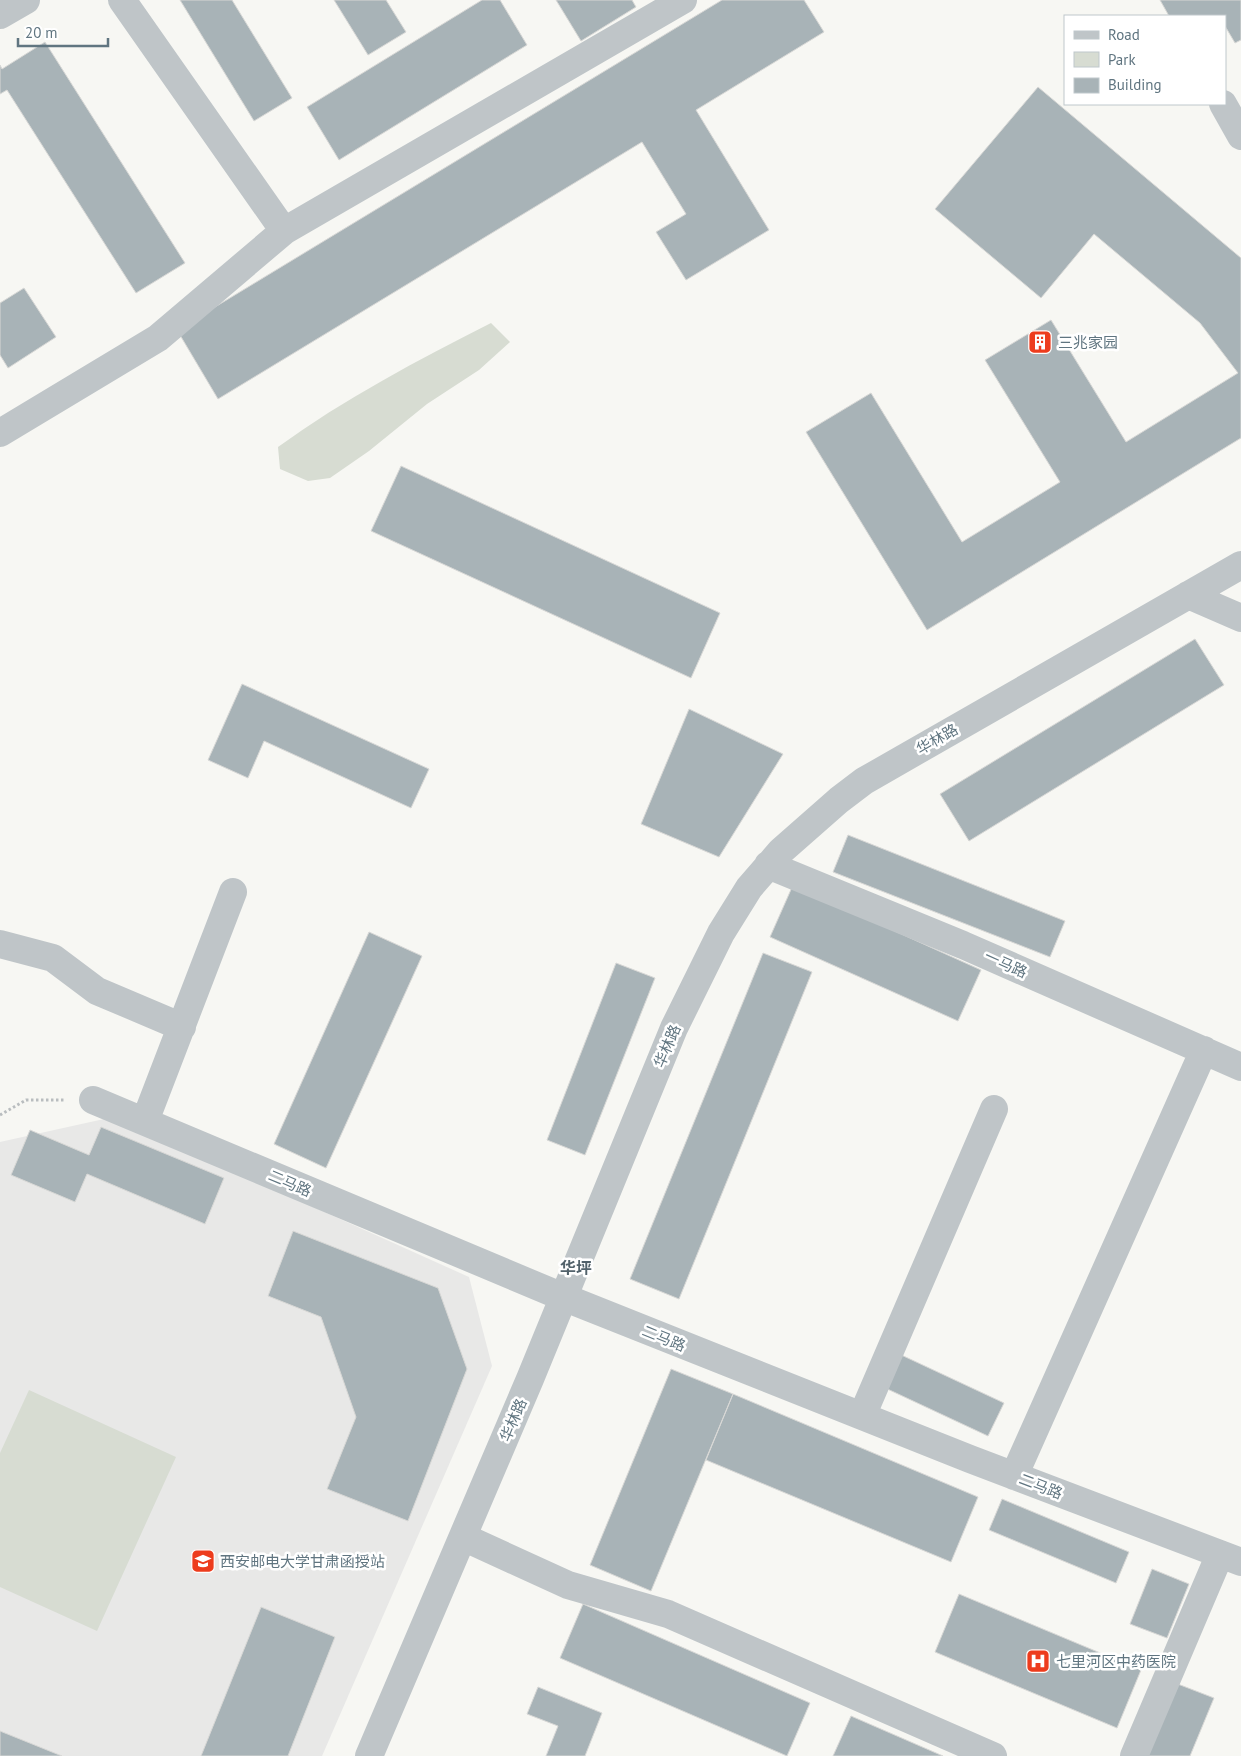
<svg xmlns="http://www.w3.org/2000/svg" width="1241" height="1756" viewBox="0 0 1241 1756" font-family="'PT Sans','Noto Sans SC',sans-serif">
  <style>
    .built { fill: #e8e8e7 }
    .green { fill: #d7dcd2 }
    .building { fill: #a8b3b7; stroke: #d8d8d6 }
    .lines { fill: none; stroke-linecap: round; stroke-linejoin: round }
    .path { stroke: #b9bdbf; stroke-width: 3; stroke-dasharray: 2.5 2.5; stroke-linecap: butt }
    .minor { stroke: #bfc5c8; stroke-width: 28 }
    .labels { text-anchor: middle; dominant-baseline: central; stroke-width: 5; stroke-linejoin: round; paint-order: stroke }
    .poi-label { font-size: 15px; fill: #607580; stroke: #fff; text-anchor: start }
    .street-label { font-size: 15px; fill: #607580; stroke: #fff }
    .neighbourhood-label { font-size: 16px; font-weight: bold; fill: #52626b; stroke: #fff }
  </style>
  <rect width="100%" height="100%" fill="#f7f7f3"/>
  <!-- built -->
  <path class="built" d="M113,1117L469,1277L492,1366L322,1756H0V1142Z"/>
  <!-- green -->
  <path class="green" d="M491,323L510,342L479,370L427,404L369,451L330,478L308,481L280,469L278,447C344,399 418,360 491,323Z
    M29,1390L176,1457L97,1631L0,1587V1453Z"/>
  <!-- building -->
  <path class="building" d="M180,0H232L292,98L254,121Z
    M334,0H386L406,32L368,55Z
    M482,0H500L527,45L339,160L307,107Z
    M556,0H632L636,7L581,41Z
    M722,0H804L824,32L696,110L769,230L686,280L656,232L686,214L642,142L218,399L177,330Z
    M1160,0H1241V40L1235,43L1225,26V16H1169Z
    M45,42L185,263L136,293L7,90L0,94V65L2,69Z
    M1038,87L1241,258V438L927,630L806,432L871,393L962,542L1060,482L985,360L1051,320L1126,442L1238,373L1200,323L1094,234L1041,298L935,209Z
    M24,288L56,337L8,368L0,355V303Z
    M401,466L720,613L691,678L371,531Z
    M1195,639L1224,685L969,841L940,794Z
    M242,684L429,769L411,808L264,741L248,778L208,760Z
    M689,709L783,754L719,857L641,824Z
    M848,835L1065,921L1050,957L833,872Z
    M793,885L981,970L958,1021L770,937Z
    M369,932L422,956L326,1168L274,1144Z
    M763,953L812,972L679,1299L630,1279Z
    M616,963L655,978L585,1155L547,1140Z
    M101,1127L224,1178L205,1224L87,1174L75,1202L11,1175L30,1130L89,1155Z
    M293,1231L438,1288L467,1369L408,1521L327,1489L356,1417L321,1317L268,1296Z
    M897,1353L1004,1403L988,1436L881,1386Z
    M671,1369L733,1394L651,1591L590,1565Z
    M733,1394L978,1497L951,1562L706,1460Z
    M1002,1499L1129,1552L1116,1583L989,1530Z
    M1152,1569L1189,1584L1167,1638L1130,1624Z
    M959,1594L1141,1670L1117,1728L935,1652Z
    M583,1604L810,1703L787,1756L560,1658Z
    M261,1607L335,1637L288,1756H201Z
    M1170,1681L1214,1698L1190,1756H1140Z
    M538,1687L602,1713L585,1756H546L558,1726L527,1714Z
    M851,1716L943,1756H833Z
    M0,1731L62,1756H0Z"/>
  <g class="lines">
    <!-- path -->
    <path class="path" d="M0,1115L26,1100H65"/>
    <!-- minor -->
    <path class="minor" d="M122,0L284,231L683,0
      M0,15L26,0
      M1223,104L1241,136
      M0,433L158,338L284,231
      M1188,595L1241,618
      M768,865L963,945L1241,1067
      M0,944L53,958L97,991L182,1027
      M93,1100L563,1297L970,1459L1241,1562
      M145,1121L233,892
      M862,1416L994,1109
      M1014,1476L1204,1050
      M463,1537L568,1585L668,1614L993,1756
      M369,1756L530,1379L674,1028L721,933L749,888L781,851L839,800L864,781L1241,565
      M1134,1756L1220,1554"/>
  </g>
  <!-- icons -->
  <defs>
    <g id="building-square" transform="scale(1.25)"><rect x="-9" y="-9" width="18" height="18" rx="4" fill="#ed3c1d" stroke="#fff"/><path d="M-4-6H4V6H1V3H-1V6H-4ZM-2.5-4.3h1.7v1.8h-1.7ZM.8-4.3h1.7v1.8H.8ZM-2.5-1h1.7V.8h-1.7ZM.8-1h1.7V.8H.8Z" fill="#fff"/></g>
    <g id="university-square" transform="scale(1.25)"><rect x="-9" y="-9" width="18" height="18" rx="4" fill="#ed3c1d" stroke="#fff"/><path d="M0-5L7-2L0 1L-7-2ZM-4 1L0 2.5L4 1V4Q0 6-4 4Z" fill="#fff"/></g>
    <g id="hospital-square" transform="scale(1.25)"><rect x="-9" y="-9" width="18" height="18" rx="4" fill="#ed3c1d" stroke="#fff"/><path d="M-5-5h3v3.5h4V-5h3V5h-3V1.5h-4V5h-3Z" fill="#fff"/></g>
  </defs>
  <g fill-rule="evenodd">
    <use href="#building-square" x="1040" y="342"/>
    <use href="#university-square" x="203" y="1561"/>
    <use href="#hospital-square" x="1038" y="1661"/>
  </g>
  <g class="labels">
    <!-- poi labels -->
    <g class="poi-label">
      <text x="1058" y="342">三兆家园</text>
      <text x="220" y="1561">西安邮电大学甘肃函授站</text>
      <text x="1056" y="1661">七里河区中药医院</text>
    </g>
    <!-- street labels -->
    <g class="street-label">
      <text transform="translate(937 739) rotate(-30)">华林路</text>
      <text transform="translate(1006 964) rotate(24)">一马路</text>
      <text transform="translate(667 1046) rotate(-67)">华林路</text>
      <text transform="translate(290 1183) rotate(23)">二马路</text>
      <text transform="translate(664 1338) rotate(22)">二马路</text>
      <text transform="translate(513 1420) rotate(-67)">华林路</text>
      <text transform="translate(1041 1486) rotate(21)">二马路</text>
    </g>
    <!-- neighbourhood labels -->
    <g class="neighbourhood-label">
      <text x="576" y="1268">华坪</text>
    </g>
  </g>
  <!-- legend -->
  <rect x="1064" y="15" width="162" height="90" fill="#ffffff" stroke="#bfc8cc"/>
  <rect x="1074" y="31" width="25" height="8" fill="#bfc5c8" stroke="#bfc8cc"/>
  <text x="1108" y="40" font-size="15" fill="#607580">Road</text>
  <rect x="1074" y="52" width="25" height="15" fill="#d7dcd2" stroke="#bfc8cc"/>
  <text x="1108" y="65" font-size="15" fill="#607580">Park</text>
  <rect x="1074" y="78" width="25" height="15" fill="#a8b3b7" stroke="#bfc8cc"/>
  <text x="1108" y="90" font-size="15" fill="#607580">Building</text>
  <!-- scale -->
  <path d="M18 38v8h90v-8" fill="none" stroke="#607580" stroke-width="2.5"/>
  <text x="25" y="38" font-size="15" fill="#607580" stroke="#ffffff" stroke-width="4" paint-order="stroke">20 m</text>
</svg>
